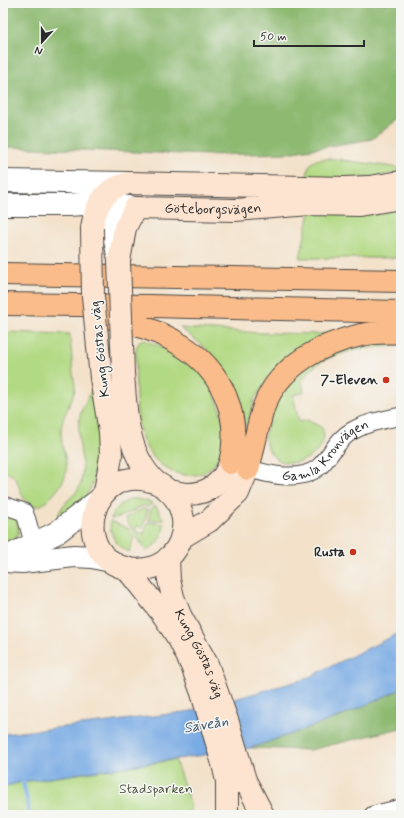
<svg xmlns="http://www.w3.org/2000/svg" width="404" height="818" viewBox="0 0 404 818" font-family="Mynerve,sans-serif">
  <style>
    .green { fill: #b2d983; stroke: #6e8257 }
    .forest { fill: #8db971; stroke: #5c724e }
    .water { fill: #79abe4; stroke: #526b88 }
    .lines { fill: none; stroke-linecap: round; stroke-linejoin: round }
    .stream { stroke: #79abe4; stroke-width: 4.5 }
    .minor-casing { stroke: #494643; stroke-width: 19 }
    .tertiary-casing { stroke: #494643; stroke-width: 24 }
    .secondary-casing { stroke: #494643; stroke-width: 24 }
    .motorway-casing { stroke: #494643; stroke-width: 24 }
    .minor { stroke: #fff; stroke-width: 17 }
    .tertiary { stroke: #fff; stroke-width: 22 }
    .secondary { stroke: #fde4d0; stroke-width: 22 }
    .motorway { stroke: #f9bc8a; stroke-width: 22 }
    .secondary-bridge-casing { stroke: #494643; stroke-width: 24; stroke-linecap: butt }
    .secondary-bridge { stroke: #fde4d0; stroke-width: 22 }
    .poi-dot { fill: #c8321e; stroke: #f6f6f2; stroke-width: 1.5 }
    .labels { text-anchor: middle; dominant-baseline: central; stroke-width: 3; stroke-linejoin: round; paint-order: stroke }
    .street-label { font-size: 14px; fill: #2b2b2b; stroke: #f6f6f2 }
    .poi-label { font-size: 14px; font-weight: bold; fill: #2b2b2b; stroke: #f6f6f2; text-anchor: end }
    .park-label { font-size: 14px; fill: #4d5641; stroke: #f6f6f2 }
    .water-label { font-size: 15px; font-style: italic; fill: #46586c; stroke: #f6f6f2 }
  </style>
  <rect width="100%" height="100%" fill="#f6f6f2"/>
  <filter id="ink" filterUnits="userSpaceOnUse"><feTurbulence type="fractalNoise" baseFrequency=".025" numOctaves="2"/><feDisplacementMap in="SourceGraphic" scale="8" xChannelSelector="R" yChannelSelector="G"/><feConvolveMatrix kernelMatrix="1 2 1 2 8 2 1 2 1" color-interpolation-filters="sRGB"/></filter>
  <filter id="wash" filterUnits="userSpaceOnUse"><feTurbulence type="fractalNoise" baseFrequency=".012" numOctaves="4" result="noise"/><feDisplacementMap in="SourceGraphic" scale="16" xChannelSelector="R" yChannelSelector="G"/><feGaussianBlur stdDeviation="0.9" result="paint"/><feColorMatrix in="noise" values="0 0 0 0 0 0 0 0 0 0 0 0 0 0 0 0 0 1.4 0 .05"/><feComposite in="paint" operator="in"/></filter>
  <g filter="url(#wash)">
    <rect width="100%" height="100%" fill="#f3e1c9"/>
    <!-- green -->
    <path class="green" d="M320,159H334L401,168L394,174L344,180L307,178C308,167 308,162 320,159Z
      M401,209V258H300L310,212Z
      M180,328L261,333L330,334L268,379L254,400L246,429C242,415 240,399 234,387C223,361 202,344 180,328Z
      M3,332L70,334C71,347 72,360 73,374C74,378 75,384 75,389C72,403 62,415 61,430C61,460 78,468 52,496C48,500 44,505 37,506C20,508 22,483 12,475C9,473 5,472 3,471Z
      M142,339C160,346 179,352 193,365C199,370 210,384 213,391C217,399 223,418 224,426C226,460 206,486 171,471C156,464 146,450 141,435C134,411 136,372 136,347Z
      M401,339V346C377,346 334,351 315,366C310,370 306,376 302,380L304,392L293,395L299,422L308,420L322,428C333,453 289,475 272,455C268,450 266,443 264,437L278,393L325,352Z
      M93,388C98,421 106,455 91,487C88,493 84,500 79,505C73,510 65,514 58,518C60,502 76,498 81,483C86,462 76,442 79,422C80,410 88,398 93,388Z
      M131,499C139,499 145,500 153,504L146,507L144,505L123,516L111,519C115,508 121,503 131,499Z
      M156,506L164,520H148L151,508Z
      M144,508L145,510L148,509L143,528L137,526L135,531L144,534L148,522L164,524C163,536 158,545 146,551L125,518Z
      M3,512L16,516C19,531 22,541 3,544Z
      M110,521L128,528L134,537L129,552C115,545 110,536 110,521Z
      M175,760L190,803V815H3V787L22,782Z"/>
    <!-- forest -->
    <path class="forest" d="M3,3H401V117L372,139L287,153L209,155L7,147L3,146Z
      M401,689V728L310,750L251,748L339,717Z"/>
    <!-- water -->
    <path class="water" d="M401,632V689L339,717L251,748L22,782L3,787V734L108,722L192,711L305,679Z"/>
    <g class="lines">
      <!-- stream -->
      <path class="stream" d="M22,777L28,805V815"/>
    </g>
  </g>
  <g filter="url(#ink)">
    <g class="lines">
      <!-- minor casing -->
      <g class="minor-casing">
        <g id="minor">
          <path id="s1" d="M236,465C260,472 297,485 319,467C331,456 337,439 352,431C367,422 384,420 401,416"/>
          <path d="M3,505L24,512L27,520L36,554"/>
          <path d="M373,815L401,808"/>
        </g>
      </g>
      <!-- tertiary casing -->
      <g class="tertiary-casing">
        <path id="tertiary" d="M3,181L129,183
          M94,196L110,217L119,259
          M3,205H67L100,203L135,208
          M4,561L15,553L56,533L100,499
          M5,561L22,562L74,556L92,557L111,561"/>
      </g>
      <!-- secondary casing -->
      <g class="secondary-casing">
        <g id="secondary">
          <path d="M92,228C94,215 98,201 109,192C114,187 123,185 129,183L345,188L369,187L401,182"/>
          <path id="s2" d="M119,261L125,228L135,208L235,210L310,204L359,205L401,198"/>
          <path d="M123,373C125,399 126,435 139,459C143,467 150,477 157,483C160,485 163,486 165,488C175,495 181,507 183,519C185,535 178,551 165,561C155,568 142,571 130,569C67,559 89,457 157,483"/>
          <path d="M101,378L110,432L111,456L105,492"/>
          <path d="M169,491C175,492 182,494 188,494C209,494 223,482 230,463"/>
          <path d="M182,537L209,521L238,493L248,469"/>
          <path id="s3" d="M168,558L169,580L173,597L180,615L207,664L228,723L245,780L263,815"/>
          <path d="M126,568L164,616L180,641L192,666L202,693L223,764L227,781V815"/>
        </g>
      </g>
      <!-- motorway casing -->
      <g class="motorway-casing">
        <path id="motorway" d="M3,274L401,281
          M3,304L150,306L401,312
          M103,316C130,322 158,330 181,345C222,370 242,416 230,463
          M248,469C254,448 257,427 264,406C280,365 321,344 361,335C374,332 388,333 401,332"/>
      </g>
      <!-- minor -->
      <use href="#minor" class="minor"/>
      <!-- tertiary -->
      <use href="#tertiary" class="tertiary"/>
      <!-- secondary -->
      <use href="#secondary" class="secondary"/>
      <!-- motorway -->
      <use href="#motorway" class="motorway"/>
      <!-- secondary-bridge casing -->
      <g class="secondary-bridge-casing">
        <path id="secondary-bridge" d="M92,228L93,296L101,378
          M119,261L123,373"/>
      </g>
      <!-- secondary-bridge -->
      <use href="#secondary-bridge" class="secondary-bridge"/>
    </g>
  </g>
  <!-- markers -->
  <g class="poi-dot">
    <circle cx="386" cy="380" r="4"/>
    <circle cx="353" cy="552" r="4"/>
  </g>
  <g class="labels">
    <!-- street labels -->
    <g class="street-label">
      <text stroke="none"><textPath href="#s2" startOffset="134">Göteborgsvägen</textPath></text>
      <text transform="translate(100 349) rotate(-96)">Kung Göstas väg</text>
      <text stroke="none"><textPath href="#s1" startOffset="100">Gamla Kronvägen</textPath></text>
      <text stroke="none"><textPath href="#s3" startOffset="102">Kung Göstas väg</textPath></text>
    </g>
    <!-- poi labels -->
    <g class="poi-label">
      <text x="378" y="380">7-Eleven</text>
      <text x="345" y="552">Rusta</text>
    </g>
    <!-- park labels -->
    <g class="park-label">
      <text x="156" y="789">Stadsparken</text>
    </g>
    <!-- water labels -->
    <g class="water-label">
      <text transform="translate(206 725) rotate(-10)">Säveån</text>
    </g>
  </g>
  <!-- margin -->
  <rect width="404" height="818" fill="none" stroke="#f6f6f2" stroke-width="16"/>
  <!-- north arrow -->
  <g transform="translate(42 42) rotate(201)" stroke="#f6f6f2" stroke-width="3" paint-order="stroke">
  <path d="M0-3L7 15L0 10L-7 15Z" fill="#2b2b2b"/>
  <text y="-6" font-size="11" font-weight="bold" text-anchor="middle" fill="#2b2b2b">N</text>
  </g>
  <!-- scale -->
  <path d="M254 40v6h110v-6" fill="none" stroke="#2b2b2b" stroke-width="2"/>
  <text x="260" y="40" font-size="12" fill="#2b2b2b" stroke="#f6f6f2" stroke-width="3" paint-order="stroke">50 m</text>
</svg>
